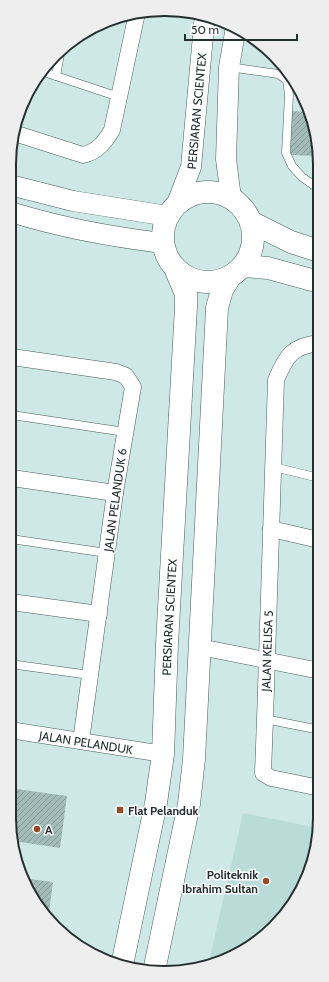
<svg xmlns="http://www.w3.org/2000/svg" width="329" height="982" font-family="Cabin,sans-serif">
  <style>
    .built { fill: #badcd8 }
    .building { fill: url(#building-hatch) }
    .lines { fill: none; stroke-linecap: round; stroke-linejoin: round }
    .service-casing { stroke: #475d5b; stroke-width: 9 }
    .minor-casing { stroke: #475d5b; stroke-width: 17 }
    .tertiary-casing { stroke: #475d5b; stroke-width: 21 }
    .secondary-casing { stroke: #475d5b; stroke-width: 23 }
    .service { stroke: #fff; stroke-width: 8 }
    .minor { stroke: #fff; stroke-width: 16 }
    .tertiary { stroke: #fff; stroke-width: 20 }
    .secondary { stroke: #fff; stroke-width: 22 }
    .poi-dot { fill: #954d29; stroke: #fff; stroke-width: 1.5 }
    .labels { text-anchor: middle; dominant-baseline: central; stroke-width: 3; stroke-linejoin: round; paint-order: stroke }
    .street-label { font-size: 12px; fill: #252f2e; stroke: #fff }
    .poi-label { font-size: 12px; font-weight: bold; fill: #252f2e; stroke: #fff; text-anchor: start }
    .rim { fill: none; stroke: #252f2e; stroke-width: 2 }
  </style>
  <defs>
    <pattern id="building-hatch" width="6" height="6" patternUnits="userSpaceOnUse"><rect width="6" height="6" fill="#a3bcb9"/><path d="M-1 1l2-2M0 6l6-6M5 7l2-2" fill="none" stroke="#859997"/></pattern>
  </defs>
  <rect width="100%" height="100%" fill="#cee8e5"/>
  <path class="built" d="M243 813 319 828 315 858 294 904 251 947 208 966Z"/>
  <g class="building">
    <path d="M292 111 310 112 319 144V156L290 155Z"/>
    <path d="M9 788 67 796 60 848 14 841 9 818Z"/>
    <path d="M21 878 53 882 48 920Z"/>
  </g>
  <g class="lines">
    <g class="service-casing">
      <g id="service">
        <path d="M229 67 278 74 287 80 289 95 286 153 292 166 302 177 319 189"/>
        <path d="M41 71 119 97"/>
        <path d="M56 76 60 54"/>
        <path d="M12 415 125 432"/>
        <path d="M274 467 319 478"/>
        <path d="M11 539 107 553"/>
        <path d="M10 664 90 675"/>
        <path d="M265 719 320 730"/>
      </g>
    </g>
    <g class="minor-casing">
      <g id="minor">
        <path d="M14 133 83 155C97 152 105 142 112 130L137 13"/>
        <path d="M319 343C292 346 286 356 276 380L265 719 263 773 271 778 320 788"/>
        <path d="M12 357 116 372 126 376 133 387 115 493 81 741"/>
        <path d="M12 478 115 493"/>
        <path d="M271 529 319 540"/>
        <path d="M11 602 99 614"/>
        <path d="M200 647 320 671"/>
        <path id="s1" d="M10 730 163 754"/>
      </g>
    </g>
    <g class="tertiary-casing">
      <g id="tertiary">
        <path d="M14 186 73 201 168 216"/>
        <path d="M231 198 226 159 229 67 236 27"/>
        <path id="s2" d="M176 206 191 167 205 14"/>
        <path d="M14 213C63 228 112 237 163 243"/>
      </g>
    </g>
    <g class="secondary-casing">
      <g id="secondary">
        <circle cx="208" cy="237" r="45"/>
        <path d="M251 222 291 242 319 251"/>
        <path d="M243 266 268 268 319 282"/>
        <path id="s3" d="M122 965 156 803 163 754 167 644 186 307V294L175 268"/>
        <path d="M154 971 189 804 194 759 217 308 222 290 230 277"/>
      </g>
    </g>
    <use href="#service" class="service"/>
    <use href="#minor" class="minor"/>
    <use href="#tertiary" class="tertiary"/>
    <use href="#secondary" class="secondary"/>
  </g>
  <g class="poi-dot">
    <rect x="116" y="806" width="8" height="8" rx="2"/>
    <circle cx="37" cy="829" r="4"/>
    <circle cx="266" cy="881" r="4"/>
  </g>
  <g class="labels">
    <g class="street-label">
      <text stroke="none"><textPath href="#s2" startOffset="98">PERSIARAN SCIENTEX</textPath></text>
      <text transform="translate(115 500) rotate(-82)">JALAN PELANDUK 6</text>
      <text stroke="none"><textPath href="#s3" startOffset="352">PERSIARAN SCIENTEX</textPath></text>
      <text transform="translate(267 651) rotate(-88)">JALAN KELISA 5</text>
      <text stroke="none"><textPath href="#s1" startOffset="77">JALAN PELANDUK</textPath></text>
    </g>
    <g class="poi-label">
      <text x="128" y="810">Flat Pelanduk</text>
      <text x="45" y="829">A</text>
      <text x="258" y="874" text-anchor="end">Politeknik<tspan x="258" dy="14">Ibrahim Sultan</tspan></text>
    </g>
  </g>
  <path d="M0 0H329V982H0ZM164 16H165A148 148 0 0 1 313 164V818A148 148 0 0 1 165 966H164A148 148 0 0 1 16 818V164A148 148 0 0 1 164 16Z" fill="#eee" fill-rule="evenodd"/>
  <path class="rim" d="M164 16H165A148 148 0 0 1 313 164V818A148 148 0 0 1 165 966H164A148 148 0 0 1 16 818V164A148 148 0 0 1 164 16Z"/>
  <path d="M185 34v6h112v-6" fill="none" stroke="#252f2e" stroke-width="2"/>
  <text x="191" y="34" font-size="12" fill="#252f2e" stroke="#ffffff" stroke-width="3" paint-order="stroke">50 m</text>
</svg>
